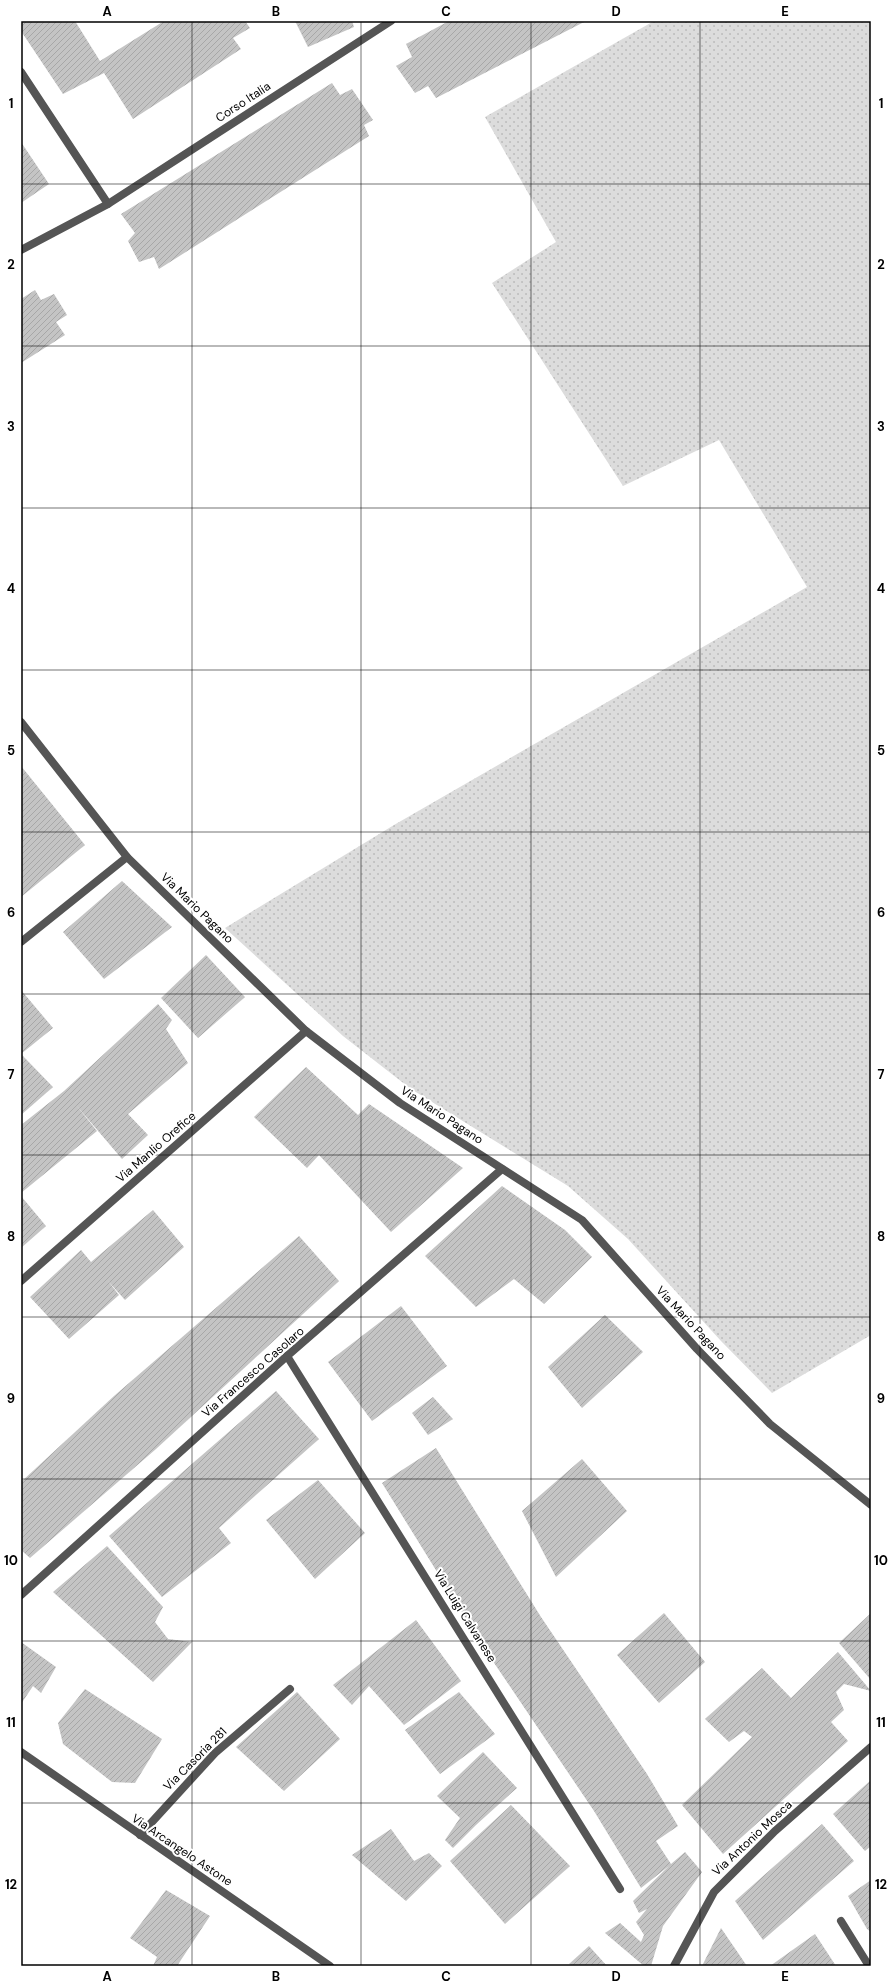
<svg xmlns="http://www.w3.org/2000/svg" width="892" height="1987" font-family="'DM Sans',sans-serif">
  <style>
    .grass { fill: url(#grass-dots) }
    .building { fill: url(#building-hatch) }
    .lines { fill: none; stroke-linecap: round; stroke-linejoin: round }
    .minor { stroke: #555; stroke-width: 8 }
    .grid { fill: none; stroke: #000; stroke-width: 1; stroke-opacity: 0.55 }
    .labels { text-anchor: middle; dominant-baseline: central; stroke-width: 4; stroke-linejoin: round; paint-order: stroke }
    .street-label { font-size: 12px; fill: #000; stroke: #fff }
    .neatline { fill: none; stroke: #000; stroke-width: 1.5 }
    .grid-label { font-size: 13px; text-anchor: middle; font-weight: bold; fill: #000 }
  </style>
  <defs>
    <pattern id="grass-dots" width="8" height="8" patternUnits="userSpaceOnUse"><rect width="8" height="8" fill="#dcdcdc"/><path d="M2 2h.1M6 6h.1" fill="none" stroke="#bbb" stroke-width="1.8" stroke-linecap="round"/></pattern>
    <pattern id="building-hatch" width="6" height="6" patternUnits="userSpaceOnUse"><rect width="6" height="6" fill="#c4c4c4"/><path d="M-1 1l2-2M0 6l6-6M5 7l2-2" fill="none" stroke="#a7a7a7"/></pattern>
  </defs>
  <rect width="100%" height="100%" fill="#fff"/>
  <path class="grass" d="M654 21H871V1335L772 1393 721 1341 628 1239 568 1186 411 1089 343 1036 225 928 394 825 807 587 719 440 623 486 492 283 556 242 485 117Z"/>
  <g class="building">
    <path d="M21 21H75L100 61 164 21H245L250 28 233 38 241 49 133 119 104 73 63 94 21 31Z"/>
    <path d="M295 21H352L354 27 308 47Z"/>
    <path d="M449 21H586L436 98 428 86 415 93 396 66 412 57 406 44Z"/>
    <path d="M332 83 340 95 352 89 373 120 364 125 369 136 159 269 154 257 139 262 128 241 135 233 121 214Z"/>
    <path d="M21 142 49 184 21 203Z"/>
    <path d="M35 290 41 300 54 294 67 315 56 322 65 335 21 363V299Z"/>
    <path d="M21 766 85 845 21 897Z"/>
    <path d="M122 881 172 927 104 979 63 932Z"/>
    <path d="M206 955 245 997 198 1038 161 998Z"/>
    <path d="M21 990 53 1028 21 1054Z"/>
    <path d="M158 1004 172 1020 166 1029 188 1063 128 1114 148 1135 122 1159 76 1105 97 1131 21 1193V1125L64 1091Z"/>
    <path d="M21 1054 53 1087 21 1115Z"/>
    <path d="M306 1067 358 1115 369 1104 463 1168 391 1232 319 1155 307 1168 254 1117Z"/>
    <path d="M502 1186 565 1230 592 1257 544 1304 514 1279 476 1307 425 1256Z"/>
    <path d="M21 1196 46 1226 21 1248Z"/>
    <path d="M153 1210 184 1247 125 1300 108 1281 119 1295 69 1339 30 1297 81 1250 91 1262Z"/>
    <path d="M299 1236 339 1281 156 1449 30 1558 21 1550V1482L114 1396Z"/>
    <path d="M401 1306 447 1366 372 1421 328 1362Z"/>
    <path d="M605 1315 643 1352 582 1408 548 1367Z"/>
    <path d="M276 1391 319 1439 219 1528 231 1543 162 1597 109 1536Z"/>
    <path d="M433 1397 453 1419 428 1435 412 1413Z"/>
    <path d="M436 1448 541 1617 647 1774 678 1826 656 1841 671 1864 685 1852 702 1872 663 1926 651 1966H644L605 1933 620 1923 641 1942 644 1935 636 1922 647 1909 639 1913 633 1901 669 1866 641 1888 594 1811 486 1651 382 1483Z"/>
    <path d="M582 1459 627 1511 556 1577 522 1511Z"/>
    <path d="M318 1480 365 1533 315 1579 266 1520Z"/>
    <path d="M107 1546 163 1607 155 1622 168 1639 192 1642 153 1682 53 1592Z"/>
    <path d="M664 1613 705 1662 659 1703 617 1655Z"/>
    <path d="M871 1613V1680L839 1643Z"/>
    <path d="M416 1620 461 1681 404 1725 369 1686 352 1705 333 1685Z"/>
    <path d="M21 1642 56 1667 41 1693 33 1686 21 1704Z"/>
    <path d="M838 1652 871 1691 844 1684 836 1692 844 1710 831 1722 848 1741 723 1854 682 1805 752 1737 744 1731 729 1742 705 1719 762 1668 791 1698Z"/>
    <path d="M85 1689 162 1739 135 1783 112 1782 63 1744 58 1723Z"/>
    <path d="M297 1692 340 1739 284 1791 236 1747Z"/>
    <path d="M459 1692 495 1734 440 1774 405 1730Z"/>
    <path d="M483 1752 517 1788 476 1825 453 1848 445 1840 460 1818 437 1796Z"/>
    <path d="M871 1780V1846L865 1851 833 1814Z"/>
    <path d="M511 1805 570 1866 505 1924 450 1861Z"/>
    <path d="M822 1824 854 1861 763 1940 735 1901Z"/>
    <path d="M391 1829 414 1861 429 1853 442 1866 406 1901 352 1855Z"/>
    <path d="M871 1880V1932L867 1929 848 1896Z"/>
    <path d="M166 1890 210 1916 177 1966H153L157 1957 130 1938Z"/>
    <path d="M721 1928 747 1966H702Z"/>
    <path d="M815 1934 836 1966H770Z"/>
    <path d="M589 1946 607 1966H572L569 1964Z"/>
  </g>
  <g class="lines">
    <g class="minor">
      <path d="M21 72 108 204"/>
      <path d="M21 250 108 204 391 21"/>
      <path d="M21 722 127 857 306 1031 400 1103 582 1220 697 1349 770 1424 871 1505"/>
      <path d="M21 942 127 857"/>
      <path d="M21 1281 306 1031"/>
      <path d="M287 1356 620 1889"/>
      <path d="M21 1595 287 1356 502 1169"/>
      <path d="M21 1752 330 1966"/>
      <path d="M140 1835 215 1753 290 1689"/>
      <path d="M841 1921 869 1966"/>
      <path d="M674 1966 714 1892 775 1831 871 1747"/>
    </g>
  </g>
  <path class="grid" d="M192 21V1966M361 21V1966M531 21V1966M700 21V1966M21 184H871M21 346H871M21 508H871M21 670H871M21 832H871M21 994H871M21 1155H871M21 1317H871M21 1479H871M21 1641H871M21 1803H871"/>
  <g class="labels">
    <g class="street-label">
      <text transform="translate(243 102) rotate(-33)">Corso Italia</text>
      <text transform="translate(197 908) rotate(44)">Via Mario Pagano</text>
      <text transform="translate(442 1115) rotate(33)">Via Mario Pagano</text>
      <text transform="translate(156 1147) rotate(-41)">Via Manlio Orefice</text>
      <text transform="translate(691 1323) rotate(47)">Via Mario Pagano</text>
      <text transform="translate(253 1372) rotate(-41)">Via Francesco Casolaro</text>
      <text transform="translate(465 1616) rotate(58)">Via Luigi Calvanese</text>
      <text transform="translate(195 1759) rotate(-45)">Via Casoria 281</text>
      <text transform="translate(752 1838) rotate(-43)">Via Antonio Mosca</text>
      <text transform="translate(182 1850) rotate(34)">Via Arcangelo Astone</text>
    </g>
  </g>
  <rect width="892" height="1987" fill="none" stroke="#ffffff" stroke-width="44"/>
  <rect x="22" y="22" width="848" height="1943" class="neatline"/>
  <g class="grid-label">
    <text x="107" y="16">A</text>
    <text x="276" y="16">B</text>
    <text x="446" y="16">C</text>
    <text x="616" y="16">D</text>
    <text x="785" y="16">E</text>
    <text x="11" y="108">1</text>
    <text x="881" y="108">1</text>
    <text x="11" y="269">2</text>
    <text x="881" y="269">2</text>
    <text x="11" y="431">3</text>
    <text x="881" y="431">3</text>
    <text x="11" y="593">4</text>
    <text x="881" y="593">4</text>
    <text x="11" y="755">5</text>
    <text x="881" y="755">5</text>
    <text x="11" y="917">6</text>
    <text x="881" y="917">6</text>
    <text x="11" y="1079">7</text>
    <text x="881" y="1079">7</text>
    <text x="11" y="1241">8</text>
    <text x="881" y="1241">8</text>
    <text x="11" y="1403">9</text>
    <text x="881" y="1403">9</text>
    <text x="11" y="1565">10</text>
    <text x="881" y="1565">10</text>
    <text x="11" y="1727">11</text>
    <text x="881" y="1727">11</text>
    <text x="11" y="1889">12</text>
    <text x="881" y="1889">12</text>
    <text x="107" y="1981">A</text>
    <text x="276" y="1981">B</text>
    <text x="446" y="1981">C</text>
    <text x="616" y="1981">D</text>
    <text x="785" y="1981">E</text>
  </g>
</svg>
